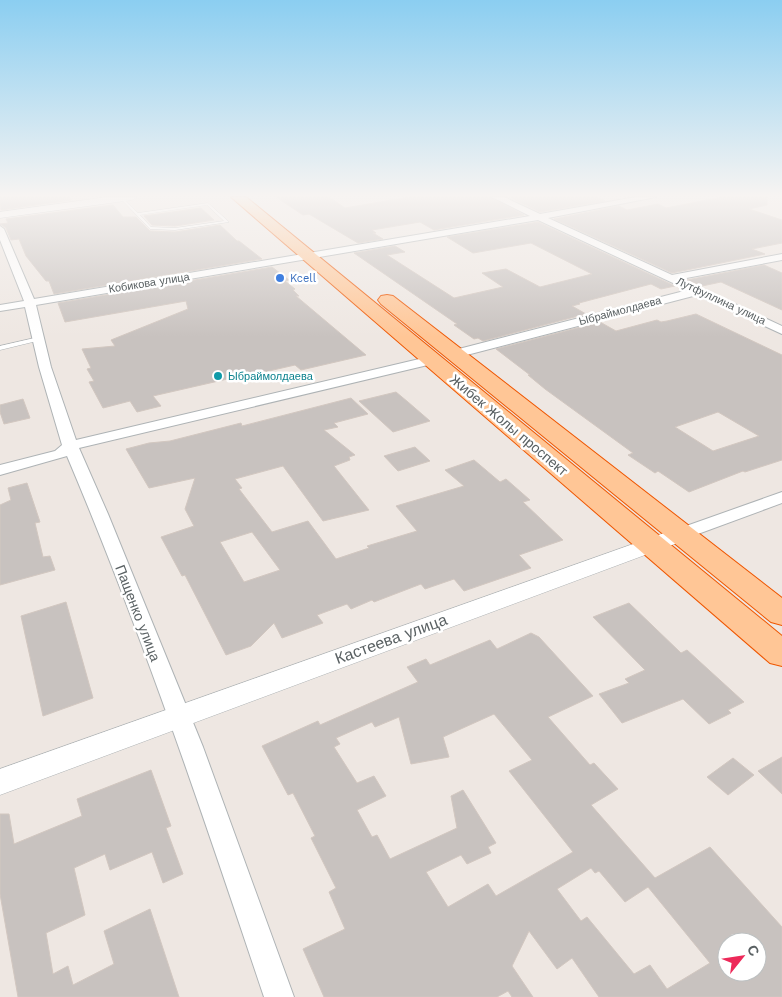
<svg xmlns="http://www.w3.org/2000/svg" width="782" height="997" font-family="'Work Sans',sans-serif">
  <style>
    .building { fill: #c8c2bf; stroke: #d2c7c0; fill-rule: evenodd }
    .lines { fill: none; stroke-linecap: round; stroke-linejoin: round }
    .service-casing { stroke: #aeb3b5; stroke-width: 1 }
    .minor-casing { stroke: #aeb3b5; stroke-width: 2 }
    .tertiary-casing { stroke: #aeb3b5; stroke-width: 1 }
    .trunk-casing { stroke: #ef5600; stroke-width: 2 }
    .service { fill: #fff; fill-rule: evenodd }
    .minor { fill: #fff; fill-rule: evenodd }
    .tertiary { fill: #fff; fill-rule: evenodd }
    .trunk { fill: #ffc696; fill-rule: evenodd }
    .shop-dot { fill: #3f7fe0; stroke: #fff; stroke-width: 2 }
    .culture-dot { fill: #0f9aa8; stroke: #fff; stroke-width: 2 }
    .labels { text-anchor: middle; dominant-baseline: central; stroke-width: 5; stroke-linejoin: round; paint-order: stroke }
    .far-shop-label { font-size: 11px; fill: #366cbe; stroke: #fff; text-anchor: start }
    .far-street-label { font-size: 11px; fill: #5a6163; stroke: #fff }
    .far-culture-label { font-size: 11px; fill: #0d838f; stroke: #fff; text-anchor: start }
    .street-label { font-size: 14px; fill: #5a6163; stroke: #fff }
    .near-street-label { font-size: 16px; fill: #5a6163; stroke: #fff }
  </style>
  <rect width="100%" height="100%" fill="#eee7e2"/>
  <g class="building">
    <path d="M0 197H69L71 200 1 210Z"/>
    <path d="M276 197H329L345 208 409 197H490L524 215 434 230 420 222 372 230 376 233H373L383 239 358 243 309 214 303 215Z"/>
    <path d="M509 197H598L605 201 540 212Z"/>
    <path d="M722 197H767V205L749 209 782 220V243L752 249 765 254 672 273 554 219 619 206 627 210 658 204 666 208Z"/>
    <path d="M113 205 123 217H136L150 231 175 232 220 225 237 241H239L262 259 54 294 49 281H46L26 256 19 239 11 240 6 228 0 224 8 223 6 219Z"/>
    <path d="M201 208 214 220 175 226 152 225 144 216Z"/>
    <path d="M538 222 675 286 661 289 651 284 579 303 580 304 572 306 586 314 483 341 478 338 474 339 454 325 457 324 354 253 395 246 405 252 387 255 454 298 503 287 482 273 506 269 540 287 592 274 531 243 473 253 447 237Z"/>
    <path d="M764 265 782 273V310L721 282 702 286 687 280Z"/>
    <path d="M272 267 289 280 285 281 295 289 293 290 299 296H296L366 355 301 370 295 365 260 373 258 372 153 396 161 406 137 412 130 401 103 408 89 382 94 381 87 369 91 368 82 349 115 346 111 340 188 309 186 301 65 322 58 303Z"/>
    <path d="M696 314 782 355V460L745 472 743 471 689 492 658 471 655 473 628 455 633 453 545 389 528 375H530L496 349 600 322 616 331 657 320 661 322 667 321ZM718 412 759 436 713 451 675 427Z"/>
    <path d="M396 392 408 402 430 421 393 432 359 401Z"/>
    <path d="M351 398 368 414 334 423 338 427 324 430 355 455 349 457 350 460 334 466 369 510 323 521 283 466 235 479 242 488 239 489 272 532 308 521 336 559 369 548 367 546 417 531 396 506 464 486 445 470 474 460 500 482 506 479 530 500 523 502 563 540 519 555 531 568 464 591 454 579 425 589 421 584 374 602 372 600 351 609 347 604 317 615 323 623 282 638 274 623 251 646 226 655 185 575 182 576 161 537 194 526 185 509 195 478 149 488 126 449 149 443 170 441 241 423 242 426ZM252 532 280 570 244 582 220 542Z"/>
    <path d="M23 399 30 418 4 424 0 412V405Z"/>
    <path d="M415 447 430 461 398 471 384 456Z"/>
    <path d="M27 483 40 522 35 523 43 557 50 556 55 570 0 585V505L11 500 8 488Z"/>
    <path d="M66 602 93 698 43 716 21 616Z"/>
    <path d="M629 603 681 653 687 650 744 702 728 710 731 713 709 724 683 699 622 723 599 694 629 683 625 679 645 670 593 617Z"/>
    <path d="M531 633 539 637 593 696 548 717 590 765 594 763 618 789 591 805 655 878 710 847 782 927V997H599L572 958 557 969 529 931 512 966 533 997H512L508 991 497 997H324L303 949 345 929 329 892 336 888 311 838 315 836 293 793 288 795 262 746 318 721 320 725 418 682 407 667 426 659 430 665 490 640 497 649ZM494 714 532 760 509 771 573 852 496 896 488 884 448 907 426 872 461 855 467 864 491 853 488 847 496 843 463 790 451 796 457 828 390 859 377 835 372 837 357 810 386 796 374 776 357 783 334 747 340 744 336 738 372 722 375 727 399 717 411 764 449 757 443 737ZM591 868 595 873 599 871 625 902 648 887 710 963 667 989 650 965 634 974 587 917 581 921 557 889ZM727 942H757V972H727Z"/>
    <path d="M782 757V794L758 771Z"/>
    <path d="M733 758 754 775 728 795 707 777Z"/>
    <path d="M151 770 171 826 166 828 183 874 163 883 152 852 110 870 105 854 74 868 85 915 46 933 53 974 68 966 73 985 114 964 104 931 150 909 179 997H18L0 894V814H9L14 844 82 816 77 799Z"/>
  </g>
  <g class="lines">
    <g class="service-casing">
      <g id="service">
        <path d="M123 198 138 213 208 203 229 222 175 230 150 229 122 200ZM207 205 224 221 175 228 151 227 140 215Z"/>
        <path d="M39 337 42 339 41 340 0 350V346Z"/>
      </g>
    </g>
    <g class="minor-casing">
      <g id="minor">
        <path d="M492 197H504L540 214 636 197H656L548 218 672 275 782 254V260L681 279 782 326V334L697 295 459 357H451L449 354 451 351 688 290 538 220 36 305 51 367 76 440 432 356 438 360 432 364 79 448 108 514 203 747 294 997H264C203 815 142 633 67 456L0 475V465L55 451 62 445 39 367 25 307 0 311V305L24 301 0 240V226L4 229 34 299 530 216Z"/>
        <path d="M782 492V503L687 538 681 539 675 538 672 534 675 530Z"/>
      </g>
    </g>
    <g class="tertiary-casing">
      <g id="tertiary">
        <path d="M107 197H137L132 200 0 218V212Z"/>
        <path d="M681 527 688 529 692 534 688 539 0 795V769Z"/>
      </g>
    </g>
    <g class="trunk-casing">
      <g id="trunk">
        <path d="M231 197H246L782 636V666L770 663Z"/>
        <path d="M387 295 393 296 782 598V625L771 622 381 304 378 300 381 296Z"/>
      </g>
    </g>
    <use href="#service" class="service"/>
    <use href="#minor" class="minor"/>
    <use href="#tertiary" class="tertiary"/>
    <use href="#trunk" class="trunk"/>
  </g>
  <linearGradient id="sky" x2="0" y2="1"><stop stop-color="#8bcef1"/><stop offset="0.58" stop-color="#f7f4f2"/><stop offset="1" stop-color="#f7f4f2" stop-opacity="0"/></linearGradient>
  <rect width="782" height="337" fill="url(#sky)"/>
  <circle class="shop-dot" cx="280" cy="278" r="5"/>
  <circle class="culture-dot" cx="218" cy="376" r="5"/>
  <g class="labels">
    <g class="far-shop-label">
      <text x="290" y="278">Kcell</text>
    </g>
    <g class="far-street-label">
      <text transform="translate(149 283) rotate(-9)">Кобикова улица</text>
      <text transform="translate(721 301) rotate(25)">Лутфуллина улица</text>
      <text transform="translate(620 311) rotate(-15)">Ыбраймолдаева</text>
    </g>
    <g class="far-culture-label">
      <text x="228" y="376">Ыбраймолдаева</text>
    </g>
    <g class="street-label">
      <text transform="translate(509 425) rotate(40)">Жибек Жолы проспект</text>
      <text transform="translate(138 613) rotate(69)">Пащенко улица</text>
    </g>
    <g class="near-street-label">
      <text transform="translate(391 639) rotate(-20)">Кастеева улица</text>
    </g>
  </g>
  <g transform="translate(742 957) rotate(60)"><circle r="24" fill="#ffffff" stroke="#bdc0c1"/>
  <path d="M0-4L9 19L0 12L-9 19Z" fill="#ed2959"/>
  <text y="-8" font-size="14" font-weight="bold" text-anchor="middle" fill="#5a6163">С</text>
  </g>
</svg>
